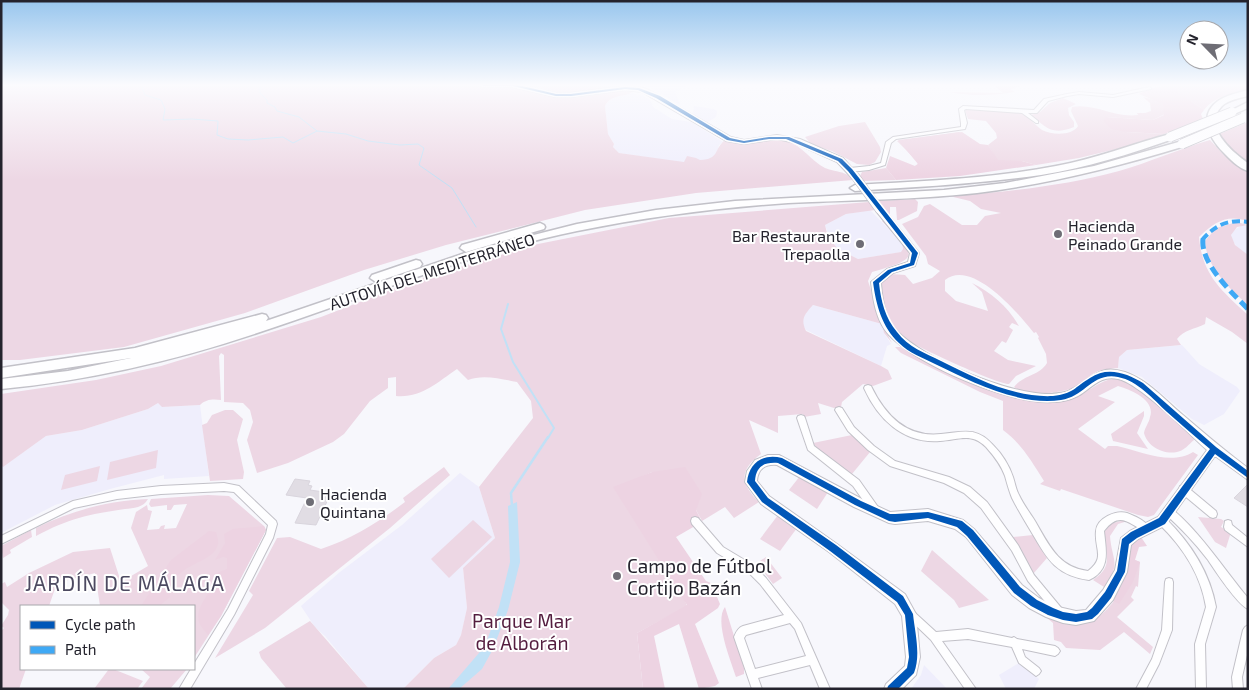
<svg xmlns="http://www.w3.org/2000/svg" width="1249" height="690" font-family="'Exo 2',sans-serif">
  <style>
    .built { fill: #efeefc }
    .green { fill: #edd7e4 }
    .forest { fill: #edd3e2 }
    .water { fill: #c1e1f6 }
    .lines { fill: none; stroke-linecap: round; stroke-linejoin: round }
    .stream-far2 { stroke: #c1e1f6; stroke-width: 1 }
    .stream-far1 { stroke: #c1e1f6; stroke-width: 2 }
    .stream { stroke: #c1e1f6; stroke-width: 2.5 }
    .building { fill: #e1dde4; stroke: #d9d5dd }
    .street-casing { stroke: #c2c1c8; stroke-width: 2 }
    .secondary-casing { stroke: #c2c1c8; stroke-width: 2 }
    .highway-casing { stroke: #c2c1c8; stroke-width: 3 }
    .street { fill: #fefeff; fill-rule: evenodd }
    .secondary { fill: #fefeff; fill-rule: evenodd }
    .highway { fill: #fefeff; fill-rule: evenodd }
    .secondary-bridge-casing { stroke: #c2c1c8; stroke-width: 9; stroke-linecap: butt }
    .highway-bridge-casing { stroke: #c2c1c8; stroke-width: 11; stroke-linecap: butt }
    .secondary-bridge { stroke: #fefeff; stroke-width: 8 }
    .highway-bridge { stroke: #fefeff; stroke-width: 9 }
    .quiet-far1 { stroke: #3fa9f5; stroke-width: 4; stroke-dasharray: 8 4; stroke-linecap: butt }
    .quiet { stroke: #3fa9f5; stroke-width: 5; stroke-dasharray: 10 5; stroke-linecap: butt }
    .cycleway-casing { stroke: #fff; stroke-width: 3 }
    .cycleway { fill: #0057b8; fill-rule: evenodd }
    .poi-dot { fill: #6e6d75; stroke: #fff; stroke-width: 2 }
    .labels { text-anchor: middle; dominant-baseline: central; stroke-width: 4; stroke-linejoin: round; paint-order: stroke }
    .poi-label { font-size: 16px; fill: #24232d; stroke: #fff; text-anchor: start }
    .street-label { font-size: 16px; fill: #24232d; stroke: #fff }
    .near-poi-label { font-size: 19px; fill: #24232d; stroke: #fff; text-anchor: start }
    .near-park-label { font-size: 19px; fill: #541d3f; stroke: #fff }
    .near-neighbourhood-label { font-size: 21px; letter-spacing: 1px; fill: #4d4a61; stroke: #fff }
  </style>
  <rect width="100%" height="100%" fill="#f7f7fc"/>
  <g class="built">
    <path d="M642 85H689L675 92 680 105 650 87 647 88Z"/>
    <path d="M627 93 641 95 650 100 653 107 672 119 691 122 723 142 719 145 716 155 709 160 684 163 619 153 613 147 614 144 608 134 605 106 611 98Z"/>
    <path d="M694 106 714 109 717 111 716 117 706 123 693 115Z"/>
    <path d="M870 210 902 243 903 249 902 252 858 259 838 249 831 242 825 225 846 214Z"/>
    <path d="M1242 225 1248 226V255L1240 251 1232 240 1231 235 1233 231Z"/>
    <path d="M813 305 882 324 884 333 891 344 887 346 881 366 806 330 802 323 803 316Z"/>
    <path d="M1182 345 1199 364 1237 387 1240 391 1224 414 1204 425 1192 419 1142 377 1118 368 1119 357 1127 350Z"/>
    <path d="M158 403 163 407 200 405 209 476 164 479V475L110 489 55 505 1 533V465L4 466 46 436 82 430 148 409Z"/>
    <path d="M460 473 479 487 495 538 463 568 467 608 461 635 456 645 434 658 403 689H369L325 636 315 627 301 606 340 572 402 525Z"/>
    <path d="M1019 663 1039 679 1034 689H1006L999 675Z"/>
    <path d="M924 665 947 689H911L921 675Z"/>
  </g>
  <g class="green">
    <path d="M1 85H469C486 88 503 85 519 88 536 91 551 99 569 98 591 97 612 90 634 91 625 98 611 93 605 106L608 134 614 144 613 147 619 153 684 162 687 156 696 158 700 160C720 159 713 150 725 140 746 146 767 136 787 141 803 146 811 161 825 168 837 173 845 170 853 180L696 193 585 210 446 245 364 270 245 313 124 347 20 360H1Z"/>
    <path d="M528 85H636L581 92H557Z"/>
    <path d="M993 85 1021 86 1010 89 1015 92C993 95 975 97 950 92L1003 93Z"/>
    <path d="M1168 85H1248V89C1231 94 1215 96 1204 110L1191 101 1153 120 1106 117 1126 132 1164 134 1133 145 1079 158 1036 165 1022 161 915 166 918 164 915 159 897 141 959 132 995 157 988 145 997 138 996 133 986 121 968 119 965 110 970 109C986 110 1002 110 1017 112 1028 114 1034 125 1042 130 1052 135 1072 136 1078 126L1071 111 1072 107C1095 103 1113 118 1138 115L1137 113H1145L1151 111 1150 103 1143 97 1155 100 1145 91Z"/>
    <path d="M1063 98 1076 104 1068 108 1069 115 1074 122V127C1051 136 1046 127 1031 115L1040 112 1050 103Z"/>
    <path d="M865 122 880 147 881 152 875 162 869 165 857 164 832 151 812 145 805 137 839 126Z"/>
    <path d="M1248 122V165L1231 151 1217 135Z"/>
    <path d="M1210 140 1224 155 1248 173V221C1227 214 1214 222 1199 237 1202 275 1222 291 1248 315V344L1232 332 1206 317 1205 324C1195 329 1184 330 1177 339L1181 345 1127 350 1119 357 1118 368C1111 369 1104 369 1098 371 1089 375 1084 382 1075 387 1063 393 1025 398 1014 387 1023 375 1039 376 1047 363L1046 354 1038 338 1039 337 1036 332 1034 333C1019 314 972 258 945 280V291L956 301 988 311 982 292 972 283C992 293 1008 307 1019 326L1012 323 1009 327 1013 330 1006 343 1002 341 994 351 1008 360 1036 366 1016 376 1009 384C999 385 915 346 903 338 893 330 878 298 881 285 882 280 887 277 891 274L905 275 913 284 932 278 940 271 928 264 926 256 902 224 918 217 924 206 930 204 962 225H977L985 216 1001 213 981 209 970 201 949 196C1006 192 1064 186 1119 171 1150 162 1179 149 1210 140Z"/>
    <path d="M886 168 896 180 863 181 860 176 862 172Z"/>
    <path d="M915 199 918 202 917 211 899 220H897L896 207H890V215L879 201Z"/>
    <path d="M869 202 875 210 846 214 825 225 828 237 838 249 858 259 901 252 903 249 902 243 882 221H886C916 257 921 258 872 272L868 281 882 324 892 343 884 333 882 324 813 305C805 314 800 319 806 331L881 366 888 370 892 379 873 386 863 384 842 402 841 407 834 408 818 403 821 414 804 417 803 414 778 416V433L749 420 761 454C739 470 740 483 759 502L734 518 725 507 702 521 696 510 652 472 641 477 687 606 637 633 643 689H403L434 658 456 645 461 635 467 608 463 568 495 538 479 487 533 418 531 401 517 382C501 379 483 374 468 380L457 369C436 383 422 398 396 396V377L388 378V388L370 401 344 434 333 442 288 463 257 473 247 440 253 422 250 410 243 403 224 402V355L221 353 219 356 221 400C213 399 206 399 200 405L162 407 158 403 148 409 82 430 46 436 3 467 1 465V394L96 380 161 366 321 317 419 279 538 244 669 218Z"/>
    <path d="M1237 222 1248 225 1237 227 1231 235 1235 245 1248 255V305C1230 289 1206 267 1205 241L1216 228Z"/>
    <path d="M895 347H900C916 356 932 363 949 370 985 387 1024 407 1066 400 1088 397 1101 373 1125 380 1144 386 1177 421 1193 435L1194 440C1189 444 1184 451 1177 452 1163 455 1147 446 1144 433 1145 427 1149 423 1150 417 1156 400 1131 390 1118 386L1098 396 1115 402 1078 429 1105 449 1108 446H1117C1140 451 1171 466 1193 452L1198 455 1154 515 1148 517 1138 515 1061 489 1060 491 1040 484 1044 481C1032 462 1021 443 1003 430V401L980 392 901 353Z"/>
    <path d="M225 410H233L243 419 237 440 244 472 243 479 210 481 202 425 207 423 212 415Z"/>
    <path d="M1144 411V416L1137 433 1148 449 1113 441 1111 434Z"/>
    <path d="M852 435 870 452 852 474 819 451 813 443Z"/>
    <path d="M158 450 156 468 107 480 110 462Z"/>
    <path d="M100 466 97 481 61 490 65 475Z"/>
    <path d="M444 467 450 475 390 528 265 628 215 658 253 595 249 591 277 538 290 537 321 549C352 539 380 521 405 502L403 498Z"/>
    <path d="M800 476 828 492 817 509 789 490Z"/>
    <path d="M208 495 229 496 264 526 266 530 221 616 194 658V606H100L95 573 57 583 49 606H21V669H26L19 689H1V631L4 628 1 626 8 615 9 610 1 602V584L5 582 7 587 29 573 73 552 110 548 121 582 148 566 131 528 136 512 147 505 148 510 152 511 147 530 159 529 161 526 165 525 164 529 176 528 187 504 174 505 171 510H167V505L151 507 149 504 151 499Z"/>
    <path d="M148 499C143 508 134 508 125 509 89 514 68 519 36 536V528C73 510 107 501 148 499Z"/>
    <path d="M778 515 797 528 780 551 760 539Z"/>
    <path d="M1198 517 1221 519 1224 521 1221 527 1231 532 1226 548 1215 542Z"/>
    <path d="M473 520 492 537 449 578 431 559Z"/>
    <path d="M1124 520 1128 521 1118 524 1110 536C1112 562 1122 563 1104 587L1093 580C1117 564 1102 553 1105 531L1110 524Z"/>
    <path d="M31 530 32 537 10 550 11 553 3 558 1 546Z"/>
    <path d="M1033 535 1047 558 1033 574 1013 537Z"/>
    <path d="M932 550 989 600 959 608 954 600 921 571Z"/>
    <path d="M766 557 782 578 773 584 757 563Z"/>
    <path d="M1135 560 1140 562 1138 587 1136 586 1131 597 1134 600 1117 617 1153 647 1150 654 1124 632 1100 650 1066 648 1061 642 1054 640 1053 623 1040 612C1050 615 1073 625 1082 623 1111 619 1125 583 1135 560Z"/>
    <path d="M310 621 369 689H287L261 658 259 652Z"/>
    <path d="M109 669H113L143 681 137 689H94Z"/>
    <path d="M141 669H187L170 689H141L150 677Z"/>
  </g>
  <g class="forest">
    <path d="M1170 86 1204 110 1201 114 1203 119 1164 134 1126 132 1111 129 1103 121 1106 117 1153 120 1164 115 1163 104 1139 94 1151 88Z"/>
    <path d="M962 132 980 144 988 145 998 160 1022 161 1036 165 960 176 896 180 886 168 890 156 915 166 918 164 898 140Z"/>
    <path d="M685 467 702 494 696 510 700 518 693 523 695 526 676 537 706 581 718 586 722 583 728 592 717 597 720 604 718 608 695 624 719 683 715 686 699 689 679 624 654 636 665 689H643L637 633 687 605 613 487 652 472Z"/>
    <path d="M264 526 266 530 221 616 208 635C205 631 200 626 199 622 194 604 216 591 214 574L227 569V558L223 557 215 560 225 543 224 534 233 529Z"/>
    <path d="M209 531 216 532C217 536 219 541 218 544 213 566 171 561 170 597L159 606H141L171 560Z"/>
    <path d="M1141 537 1147 546 1139 547 1135 560 1140 562 1133 582 1119 604 1113 601 1122 584 1129 547 1134 540Z"/>
    <path d="M725 607 744 668V674L736 677C731 661 714 621 725 607Z"/>
  </g>
  <path class="water" d="M517 502 520 562 508 610 493 649 482 669 459 689H448L485 646 499 607 510 562 508 506Z"/>
  <g class="lines">
    <g class="stream-far2">
      <path d="M141 85 145 95 161 100 165 109 163 120 192 119 218 121 217 135 228 139 248 140 283 137 293 143 317 131 346 134 368 141 400 145 418 144 424 148 419 165 452 188 476 227"/>
      <path d="M260 85V93L267 100V103L275 107 277 111 299 117 317 131"/>
    </g>
    <path class="stream-far1" d="M508 304 501 329 513 362 554 428 548 438"/>
    <path class="stream" d="M512 506 511 493 548 437"/>
  </g>
  <g class="building">
    <path d="M295 479 310 481 308 485 312 486 310 490 331 493 316 525 295 523 307 498 286 495Z"/>
    <path d="M1248 484V507L1234 498Z"/>
  </g>
  <g class="lines">
    <g class="street-casing">
      <g id="street">
        <path d="M1149 87 1151 88V89L1113 97 1079 94 1067 96 1048 101 1037 113H1028L1038 121V123H1036L1022 113 966 109 964 110 967 123 965 129 896 139 891 143 885 165 869 170 850 172 847 170 850 168 869 166 881 163 886 142 893 137 961 127V123L959 109 963 106 1034 110 1044 99 1067 94 1079 92 1113 95Z"/>
        <path d="M868 385 871 386C885 415 906 438 941 434 963 432 976 426 993 445 1002 454 1009 465 1013 477 1015 483 1016 490 1019 495 1023 504 1030 513 1035 521 1049 545 1058 567 1088 571 1106 557 1094 549 1096 531 1097 518 1116 510 1127 513 1135 516 1146 521 1150 528L1149 531 1146 532C1129 524 1120 510 1104 531 1106 551 1111 570 1089 580 1053 575 1046 556 1029 528 1023 518 1017 508 1012 498 1009 491 1007 483 1005 476 1001 465 994 456 986 447 971 432 959 440 940 441 903 444 878 419 864 388L865 386Z"/>
        <path d="M839 407 842 408 854 427 874 446 895 461 949 477 970 487 987 502 1018 545 1034 575 1063 610 1065 613 1063 616 1060 618 1057 616 1028 581 1012 551 981 508 964 493 944 483 890 466 868 450 848 431 835 410 836 408Z"/>
        <path d="M801 415 804 416 805 418 814 446 859 480 878 507 879 510 878 513 875 514 872 513 853 486 808 450 797 418 798 416Z"/>
        <path d="M224 483 239 486 276 521 277 524 273 538 234 615 190 689H179L191 669H194V664L228 609 266 534 268 525 234 492 224 491 161 494 117 499 74 508 1 544V536L73 501 117 491 161 486Z"/>
        <path d="M1183 485 1186 486 1216 511 1217 514 1216 517 1213 518 1210 517 1180 492 1179 489 1180 486Z"/>
        <path d="M1168 507C1176 511 1183 519 1189 525 1210 547 1228 574 1248 598V609C1237 604 1216 572 1208 560 1195 543 1181 528 1165 514L1164 511 1165 508Z"/>
        <path d="M695 517 698 518 723 547 753 565 766 578 801 623 830 689H820L810 665 758 678 762 689H752L734 637C736 632 738 628 743 626L784 615 760 584 747 571 717 553 692 524 691 521 692 518ZM790 623 795 629 806 656 755 669 744 638 746 635Z"/>
        <path d="M1162 517 1165 518C1190 542 1210 573 1216 607L1205 644 1206 689H1196L1195 644 1206 607C1201 575 1182 546 1159 524L1158 521 1159 518Z"/>
        <path d="M1228 520 1231 521 1232 525 1248 538V547L1225 530 1224 527 1225 521Z"/>
        <path d="M1169 578 1172 579 1173 582 1172 630 1159 664 1146 689H1136L1152 659 1162 630 1165 582 1166 579Z"/>
        <path d="M910 609 913 611 936 632 968 629 1012 638 1014 637 1017 639 1055 646 1058 648 1060 651 1058 654 1055 656 1022 649 1025 657 1039 668 1041 671 1039 674 1036 676 1019 663 1012 647 968 639 942 641 976 689H965L931 640 907 617 905 614 907 611Z"/>
        <path d="M1248 625V651L1242 677 1243 689H1233L1232 677 1243 630 1245 627Z"/>
      </g>
    </g>
    <g class="secondary-casing">
      <g id="secondary">
        <path d="M481 85H521L556 93H571L625 86 644 88 660 96 731 137 744 140 777 135 800 139 843 158 859 176 858 178H852L837 162 795 143 777 139 744 144 726 141 642 92 625 90 571 97H556L513 87H484Z"/>
        <path d="M879 206 882 207 919 253 915 266 893 273 881 283C882 299 885 318 896 330 923 359 1012 396 1052 394 1058 393 1065 393 1070 390 1092 380 1097 363 1125 372 1148 380 1165 400 1183 415 1204 433 1225 451 1248 468V480L1215 456 1166 525 1138 539 1131 545 1127 572 1113 600 1094 621 1076 625 1063 623 1046 617 1029 608 1012 595 966 537 955 529 928 521 895 524 889 523 854 507 777 465C766 464 758 468 757 481L769 496 837 544 905 594 916 614 920 657 916 675 902 689H884L886 684 905 666 906 657 902 616 895 604 829 552 761 504 745 482 747 471 755 460 768 455H779L862 499 890 512 928 509 963 520 974 529 1022 585 1039 598 1054 606 1076 611 1086 610 1103 590 1115 570 1121 538 1130 531 1158 517 1207 450C1188 433 1139 383 1118 379 1100 375 1092 388 1078 396 1070 400 1061 402 1052 402 1011 405 917 365 889 335 876 321 873 300 871 282L887 269 908 262 910 253 876 211V207Z"/>
      </g>
    </g>
    <g class="highway-casing">
      <g id="highway">
        <path d="M1248 90V96C1240 98 1228 100 1222 106 1202 126 1232 152 1248 163V171C1238 168 1230 159 1223 152 1209 138 1198 115 1218 101 1226 95 1238 93 1248 90Z"/>
        <path d="M1248 102V108L1232 115 1228 112Z"/>
        <path d="M1170 134 1175 137 1173 139C1130 154 1086 168 1041 175 980 184 917 187 855 191L850 188 855 185C922 181 990 179 1056 166 1095 159 1132 144 1170 134Z"/>
        <path d="M1182 141 1187 144 1185 146C1117 167 1048 184 977 193 915 200 851 200 788 203 717 208 647 217 577 231 470 253 371 295 269 329 182 359 93 380 1 389V379L68 371 131 358 1 378V368L135 348 262 314 266 315 268 318 266 321 474 250 577 224 656 210 735 201 944 190 1005 183 1094 166Z"/>
        <path d="M540 223 544 225 545 227 544 229 466 252 460 248 462 245Z"/>
        <path d="M416 260 420 261 422 264 420 267 376 282 370 278 372 275Z"/>
      </g>
    </g>
    <use href="#street" class="street"/>
    <use href="#secondary" class="secondary"/>
    <use href="#highway" class="highway"/>
    <g class="secondary-bridge-casing">
      <path id="secondary-bridge" d="M855 176 879 209"/>
    </g>
    <g class="highway-bridge-casing">
      <g id="highway-bridge">
        <path d="M1170 137 1232 112"/>
        <path d="M1182 144 1243 118"/>
      </g>
    </g>
    <use href="#secondary-bridge" class="secondary-bridge"/>
    <use href="#highway-bridge" class="highway-bridge"/>
    <path class="quiet-far1" d="M1202 240C1215 225 1228 219 1248 222"/>
    <path class="quiet" d="M1203 239C1200 263 1232 293 1248 309"/>
    <g class="cycleway-casing">
      <path id="cycleway" d="M482 85H518L556 94H571L625 87 639 88 660 96 730 138 744 141 769 137H789L842 159 852 169 918 253 914 265 892 272 879 283C881 301 885 318 897 332 908 347 925 353 941 361 975 378 1014 398 1053 396 1073 394 1075 387 1090 378 1107 366 1127 373 1143 383L1216 447 1248 471V478L1215 454 1165 524 1137 538 1129 544 1125 572 1111 598 1098 614 1092 619 1076 622 1063 620 1048 615 1031 606 1014 593 967 536 957 527 928 518 895 522 889 521 855 505 778 463C764 462 756 466 755 481L768 498 836 545 903 596 913 614C915 633 921 655 914 673L898 689H887L888 686 907 668 909 657 905 615 897 602 830 551 762 502 747 482C749 463 763 453 782 458L861 501 890 514H895L928 512 962 521 973 530 1020 587 1037 600 1053 608 1063 612 1076 614 1087 612 1092 608 1105 592 1117 571 1122 539 1131 532 1159 518 1210 449C1195 437 1181 424 1167 412 1153 399 1138 381 1118 377 1092 372 1085 397 1061 400 1019 406 972 382 935 364 923 358 909 353 899 343 882 327 876 305 873 282L888 270 910 263 912 253 848 171 838 161 786 139H769L744 143 727 140 656 98 638 90 625 89 571 96H556L513 86H484Z"/>
    </g>
    <use href="#cycleway" class="cycleway"/>
  </g>
  <linearGradient id="sky" x2="0" y2="1"><stop stop-color="#98c6ee"/><stop offset="0.47" stop-color="#fbfbfe"/><stop offset="1" stop-color="#fbfbfe" stop-opacity="0"/></linearGradient>
  <rect width="1249" height="181" fill="url(#sky)"/>
  <g class="poi-dot">
    <circle cx="1058" cy="234" r="5"/>
    <circle cx="860" cy="244" r="5"/>
    <circle cx="310" cy="502" r="5"/>
    <circle cx="617" cy="576" r="5"/>
  </g>
  <g class="labels">
    <g class="poi-label">
      <text x="1068" y="225">Hacienda<tspan x="1068" dy="18">Peinado Grande</tspan></text>
      <text x="850" y="235" text-anchor="end">Bar Restaurante<tspan x="850" dy="18">Trepaolla</tspan></text>
      <text x="320" y="493">Hacienda<tspan x="320" dy="18">Quintana</tspan></text>
    </g>
    <g class="street-label">
      <text transform="translate(432 271) rotate(-18)">AUTOVÍA DEL MEDITERRÁNEO</text>
    </g>
    <g class="near-poi-label">
      <text x="627" y="565">Campo de Fútbol<tspan x="627" dy="22">Cortijo Bazán</tspan></text>
    </g>
    <g class="near-park-label">
      <text x="522" y="620">Parque Mar<tspan x="522" dy="22">de Alborán</tspan></text>
    </g>
    <g class="near-neighbourhood-label">
      <text x="125" y="582">JARDÍN DE MÁLAGA</text>
    </g>
  </g>
  <rect width="1249" height="690" fill="none" stroke="#24232d" stroke-width="5"/>
  <rect x="20" y="605" width="175" height="65" fill="#ffffff" stroke="#a7a7ab"/>
  <rect x="30" y="621" width="25" height="8" fill="#0057b8" stroke="#a7a7ab"/>
  <text x="65" y="630" font-size="15" fill="#24232d">Cycle path</text>
  <rect x="30" y="646" width="25" height="8" fill="#3fa9f5" stroke="#a7a7ab"/>
  <text x="65" y="655" font-size="15" fill="#24232d">Path</text>
  <g transform="translate(1204 45) rotate(294)"><circle r="24" fill="#ffffff" stroke="#a7a7ab"/>
  <path d="M0-4L9 19L0 12L-9 19Z" fill="#6e6d75"/>
  <text y="-8" font-size="14" font-weight="bold" text-anchor="middle" fill="#24232d">N</text>
  </g>
</svg>
